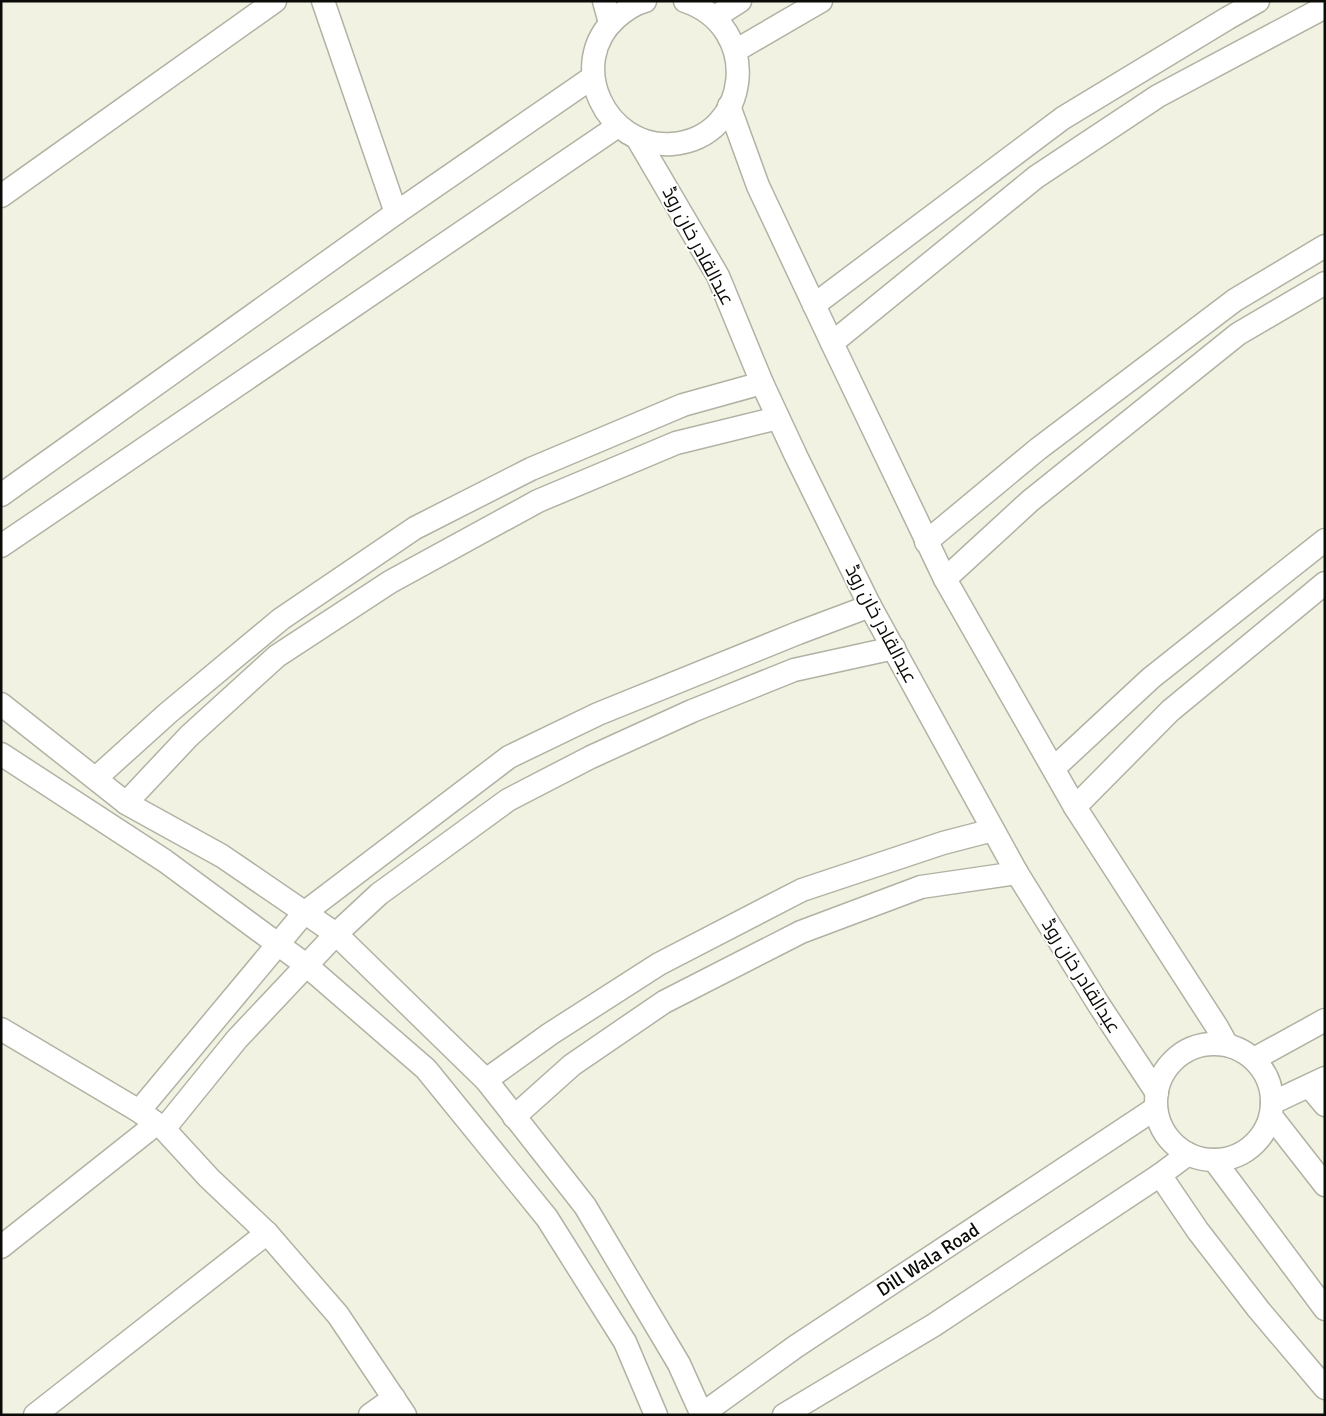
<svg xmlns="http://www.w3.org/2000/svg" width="1326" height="1416" font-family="Signika,Cairo,sans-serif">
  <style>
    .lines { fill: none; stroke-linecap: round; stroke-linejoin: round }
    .minor-casing { stroke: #b1b2a3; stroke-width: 25 }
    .minor { stroke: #fff; stroke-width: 22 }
    .labels { text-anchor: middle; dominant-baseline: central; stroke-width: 4; stroke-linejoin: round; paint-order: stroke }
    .street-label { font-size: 19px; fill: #0b0c07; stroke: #fff }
  </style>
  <rect width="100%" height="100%" fill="#f1f2e2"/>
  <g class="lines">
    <g class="minor-casing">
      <g id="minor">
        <path d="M323 1 396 213"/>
        <path d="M604 1 610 23"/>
        <path d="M645 1C634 4 624 11 616 18 565 64 606 149 672 144 751 138 763 27 685 1"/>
        <path d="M715 17 740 1"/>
        <path d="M735 51 821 1"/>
        <path d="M729 106 758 186 832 343 945 579 1075 807 1217 1027 1227 1045"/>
        <path d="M637 138 718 276 762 383 796 456 870 606 1017 873 1099 1005 1157 1093"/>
        <path d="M1 196 275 1"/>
        <path d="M814 305 1063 118 1228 18 1258 1"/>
        <path d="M832 343 1036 177 1158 96 1325 7"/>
        <path d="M1 495 396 213 593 77"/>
        <path d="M926 542 1038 449 1235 300 1325 246"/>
        <path d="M1 546 618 126"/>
        <path d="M945 579 1030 501 1238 334 1325 283"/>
        <path d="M1 704 126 803 222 856 336 934 486 1080 585 1206 679 1364 702 1415"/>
        <path d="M1 754 165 861 306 965 426 1069 547 1218 625 1342 656 1415"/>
        <path d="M1054 768 1151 678 1325 540"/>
        <path d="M96 778 168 713 281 619 415 528 531 469 683 405 762 383"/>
        <path d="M126 803 189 736 277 656 390 582 538 501 676 443 778 418"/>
        <path d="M1075 807 1170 711 1325 583"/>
        <path d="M1 1029 139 1111 164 1129 209 1178 267 1233 338 1315 405 1415"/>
        <circle cx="1214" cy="1102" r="58"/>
        <path d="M1254 1059 1325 1020"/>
        <path d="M486 1080 550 1034 659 964 802 890 943 843 993 830"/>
        <path d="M1309 1086 1325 1105"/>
        <path d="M1272 1103 1325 1078"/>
        <path d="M139 1111 304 913 509 757 598 714 798 633 870 606"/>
        <path d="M1271 1116 1325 1185"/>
        <path d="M514 1117 572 1065 664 1002 801 932 921 887 1017 873"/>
        <path d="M164 1129 237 1039 336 934 379 894 508 800 591 757 692 711 794 670 894 648"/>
        <path d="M1214 1160 1325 1309"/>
        <path d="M1160 1175 1198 1231 1259 1310 1325 1388"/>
        <path d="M1 1247 156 1124"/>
        <path d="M35 1415 267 1233"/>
        <path d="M370 1415 394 1398"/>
        <path d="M701 1415 795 1347 1156 1108"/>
        <path d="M784 1415 934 1325 1160 1175 1188 1154"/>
      </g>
    </g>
    <use href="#minor" class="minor"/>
  </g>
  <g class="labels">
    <g class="street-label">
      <text transform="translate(698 246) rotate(62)">عبدالقادر خان روڈ</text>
      <text transform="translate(881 624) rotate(62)">عبدالقادر خان روڈ</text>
      <text transform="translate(1081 976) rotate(58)">عبدالقادر خان روڈ</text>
      <text transform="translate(928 1260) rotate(-33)">Dill Wala Road</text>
    </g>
  </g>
  <rect width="1326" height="1416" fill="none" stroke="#0b0c07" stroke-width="5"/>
</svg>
